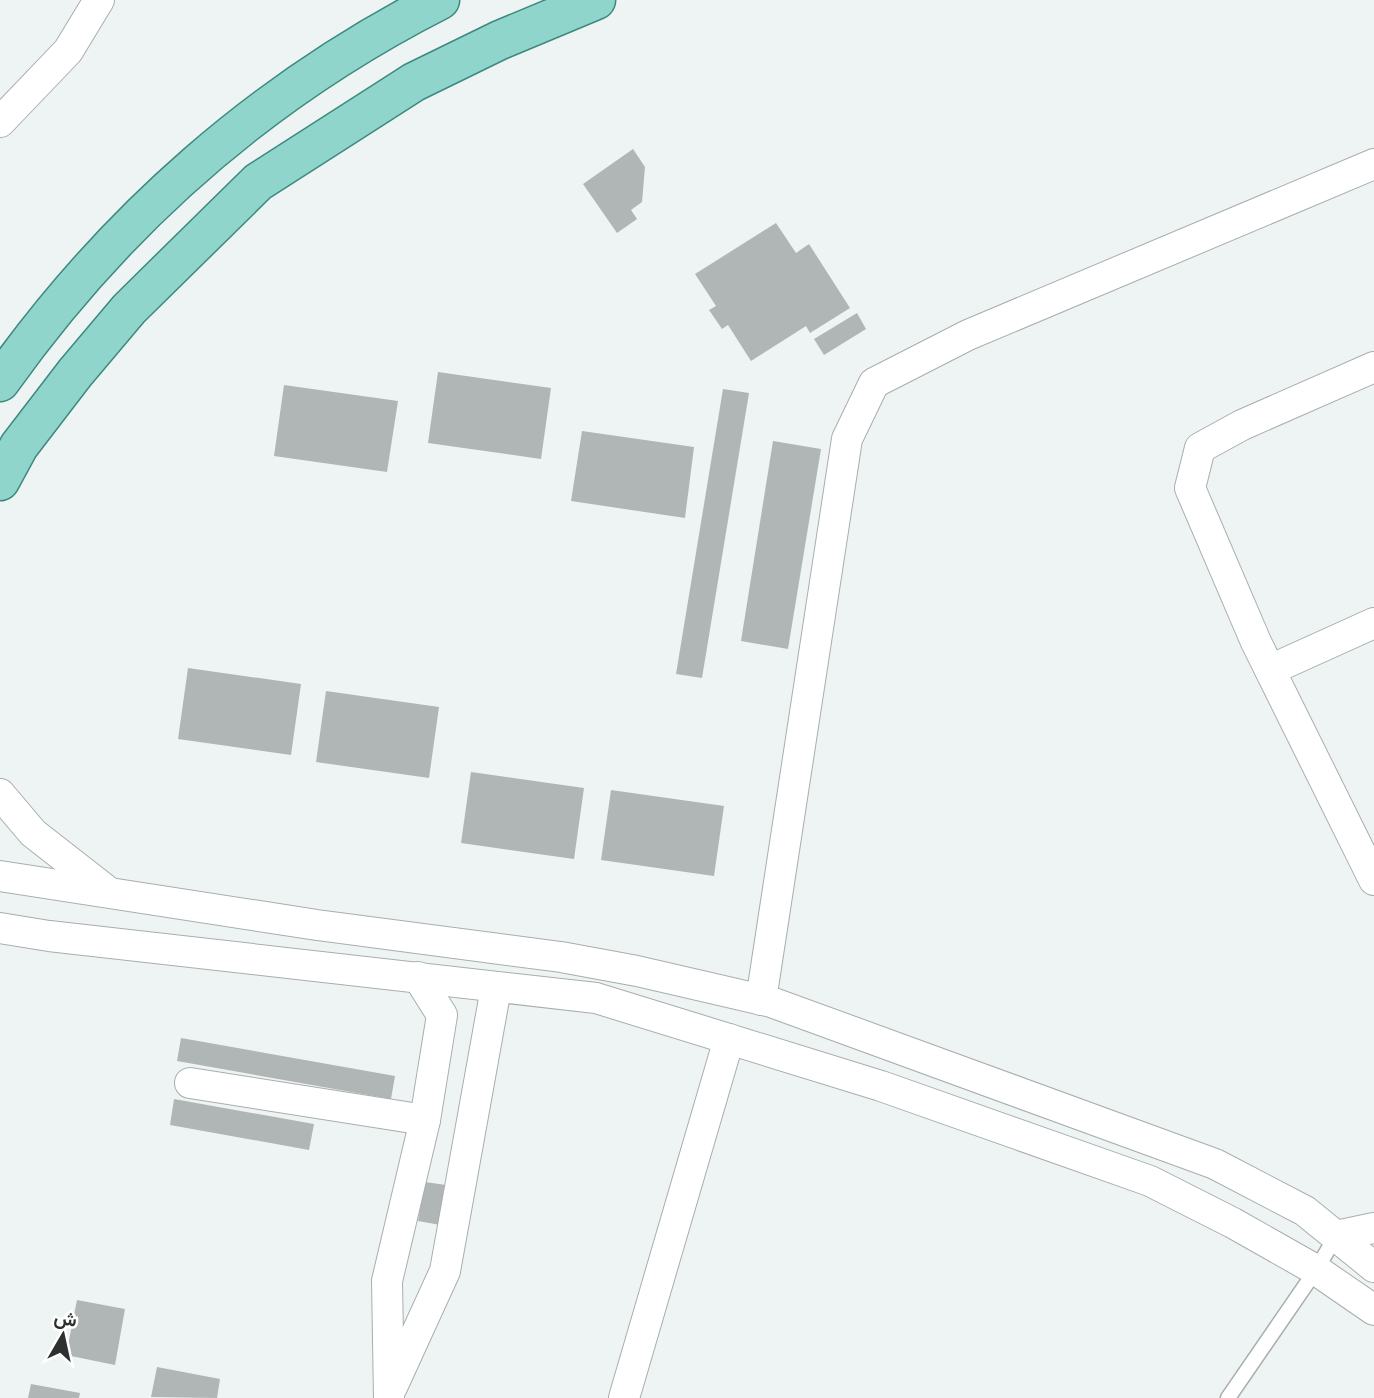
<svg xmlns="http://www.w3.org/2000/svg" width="1374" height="1398" font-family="Commissioner,Vazirmatn,sans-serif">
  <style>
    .building { fill: #b0b6b5 }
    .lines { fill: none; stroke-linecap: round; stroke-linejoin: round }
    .service-casing { stroke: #a8aead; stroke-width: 17 }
    .minor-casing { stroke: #a8aead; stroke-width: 32 }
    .primary-casing { stroke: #3d897e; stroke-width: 41 }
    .service { stroke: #fff; stroke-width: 14 }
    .minor { stroke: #fff; stroke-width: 30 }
    .primary { stroke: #8fd5cb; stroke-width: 38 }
  </style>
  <rect width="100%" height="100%" fill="#eef4f3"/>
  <g class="building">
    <path d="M633 149 645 167 642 202 631 210 637 219 617 233 583 184Z"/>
    <path d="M776 223 796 253 809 244 850 308 810 333 806 326 751 361 728 325 722 329 709 310 716 306 695 274Z"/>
    <path d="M857 313 866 329 824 355 814 339Z"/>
    <path d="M438 372 551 388 541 459 428 443Z"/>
    <path d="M284 385 398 401 387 472 274 456Z"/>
    <path d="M723 389 749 393 702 678 676 674Z"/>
    <path d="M582 431 694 447 685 518 571 501Z"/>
    <path d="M773 441 821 449 788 649 741 641Z"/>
    <path d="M188 668 301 684 291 755 178 739Z"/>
    <path d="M326 691 439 707 429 778 316 762Z"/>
    <path d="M471 772 584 788 574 859 461 843Z"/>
    <path d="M611 790 724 806 714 876 601 860Z"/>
    <path d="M181 1038 395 1076 391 1099 177 1061Z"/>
    <path d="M174 1099 314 1124 309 1150 170 1125Z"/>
    <path d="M425 1182 453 1186 446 1226 418 1221Z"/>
    <path d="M77 1300 125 1309 115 1365 66 1355Z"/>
    <path d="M157 1367 220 1379 217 1398 151 1397Z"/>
    <path d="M31 1384 80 1393 79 1398H28Z"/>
  </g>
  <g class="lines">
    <g class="service-casing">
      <path id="service" d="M1228 1398 1316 1270 1336 1236"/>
    </g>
    <g class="minor-casing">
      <g id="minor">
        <path d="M0 122 68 51 99 0"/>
        <path d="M1374 367 1242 425 1200 448 1190 488 1256 642 1374 880"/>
        <path d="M1270 670 1374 623"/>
        <path d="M0 794 33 833 106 890"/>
        <path d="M0 876 317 925 561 957 637 971 771 1002 1215 1164 1305 1211 1374 1267"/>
        <path d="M0 928 49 936 596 998 881 1086 1150 1181 1233 1223 1316 1270 1374 1310"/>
        <path d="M761 1000 847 439 874 383 968 335 1374 164"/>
        <path d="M190 1083 425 1120"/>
        <path d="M1336 1236 1374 1228"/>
        <path d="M392 1387 445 1271 496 988"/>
        <path d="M389 1398 387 1281 425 1120 442 1015 418 977"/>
        <path d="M624 1398 729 1039"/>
      </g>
    </g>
    <g class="primary-casing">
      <g id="primary">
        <path d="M0 382C115 220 263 90 440 0"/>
        <path d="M0 481 19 446 75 373 129 309 258 182 414 82 500 40 596 0"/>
      </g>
    </g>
    <use href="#service" class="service"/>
    <use href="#minor" class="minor"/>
    <use href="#primary" class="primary"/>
  </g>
  <g transform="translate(63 1335) rotate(9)" stroke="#ffffff" stroke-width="5" paint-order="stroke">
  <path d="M0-5L12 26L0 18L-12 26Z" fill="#2e3030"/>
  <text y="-10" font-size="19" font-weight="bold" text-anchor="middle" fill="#2e3030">ش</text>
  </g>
</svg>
